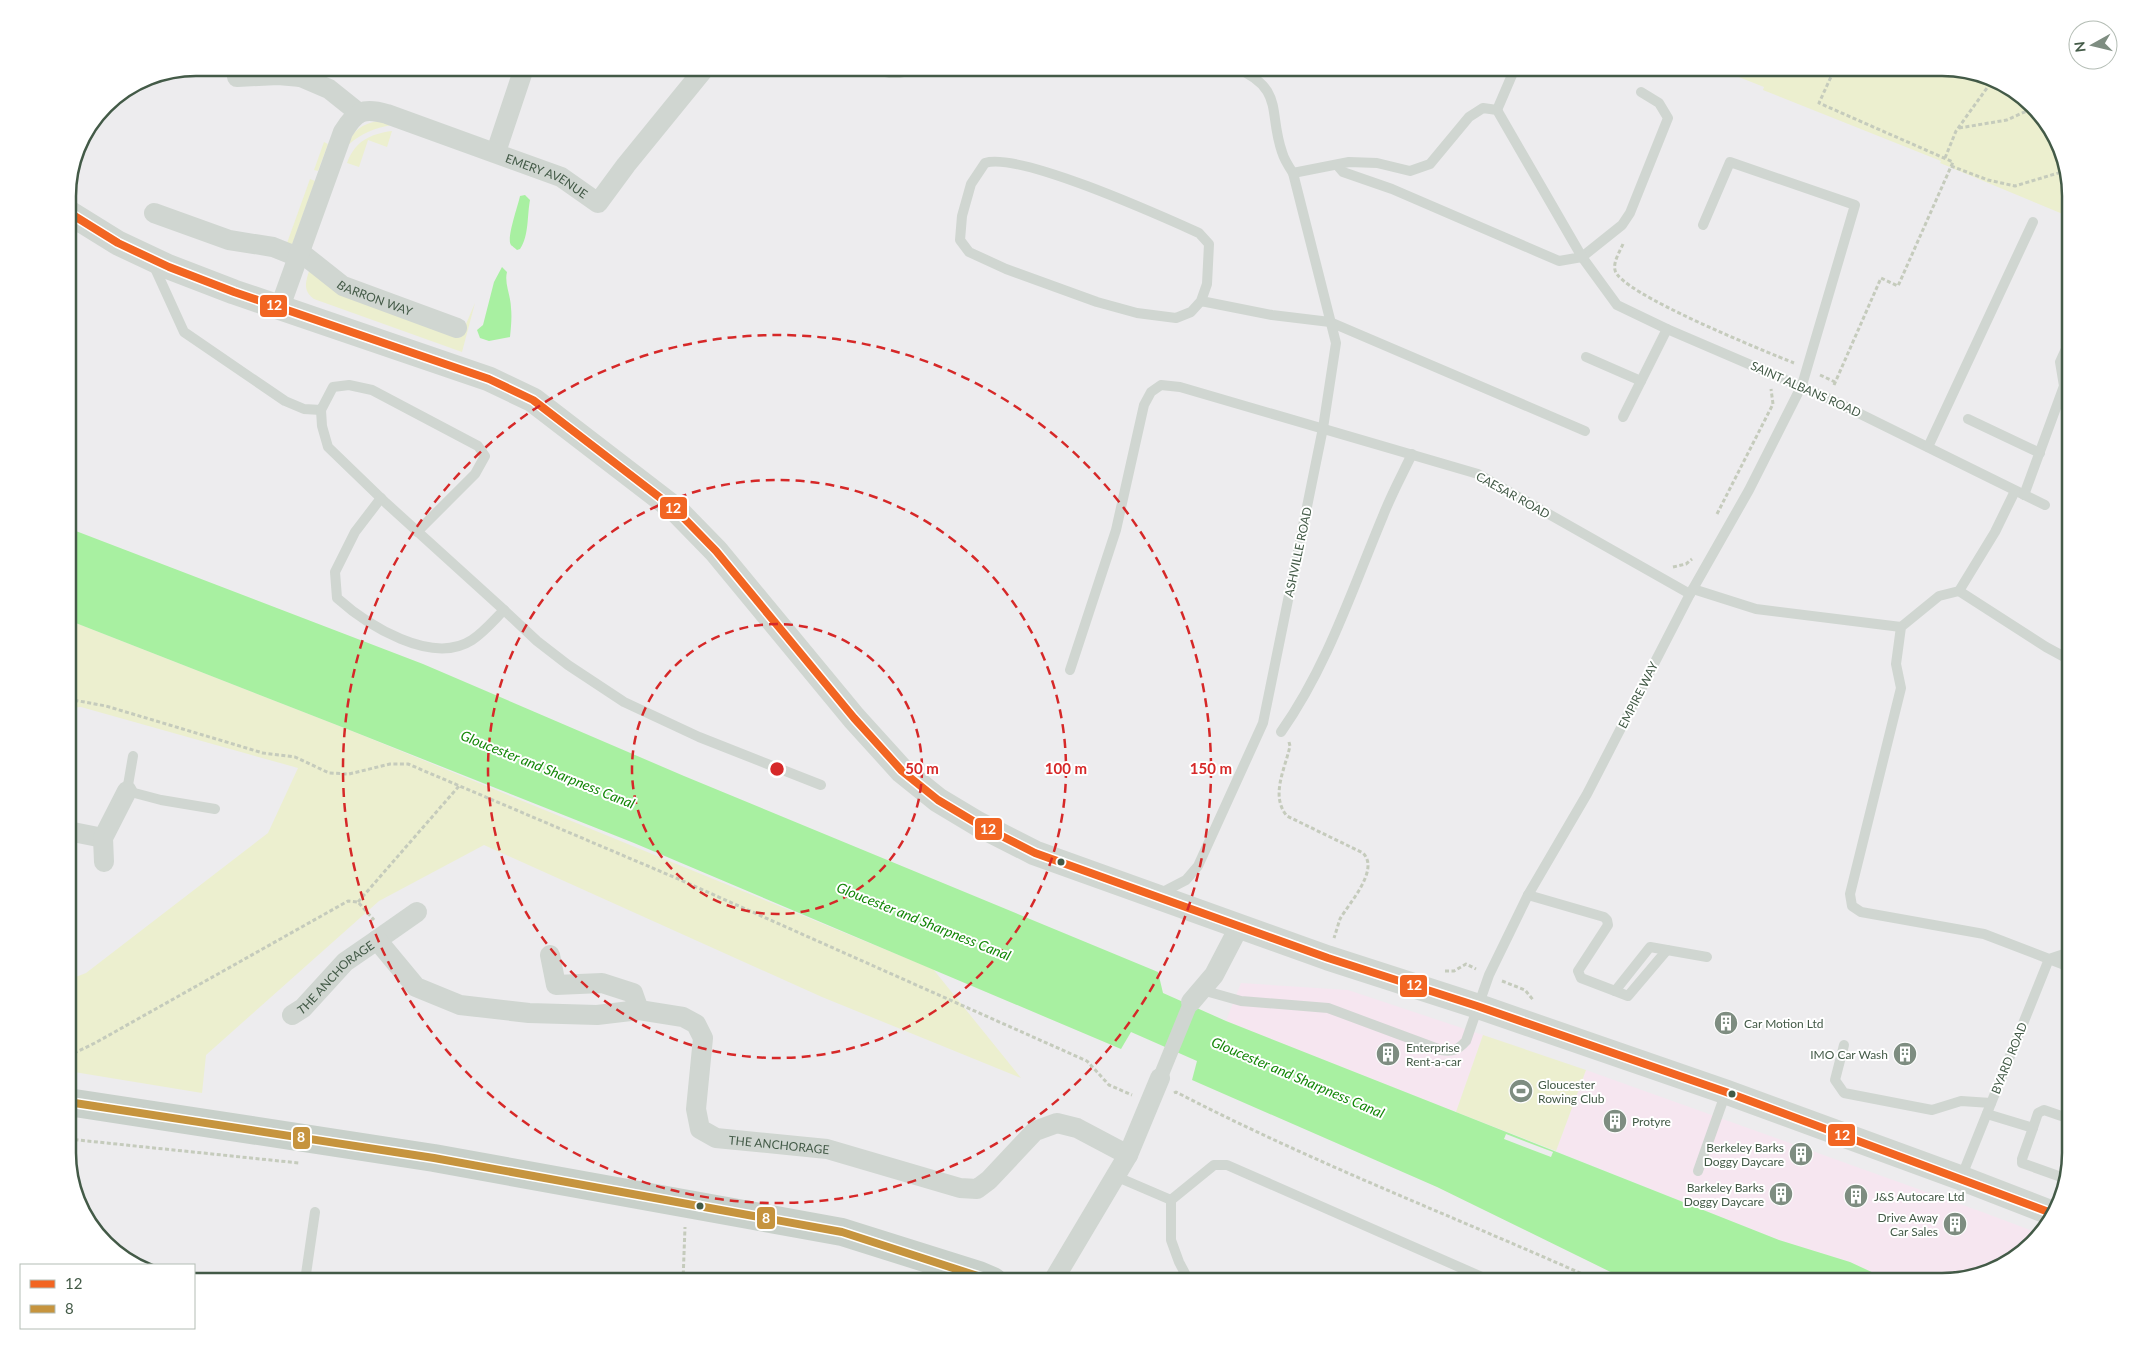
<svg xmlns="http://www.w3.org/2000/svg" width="2138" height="1349" font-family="Lato,sans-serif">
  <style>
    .commercial { fill: #f6e6f0 }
    .green { fill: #ecefcf }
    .water { fill: #a8f0a1 }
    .pier { fill: #edecee }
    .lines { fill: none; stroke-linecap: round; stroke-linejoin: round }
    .path { stroke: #c5cbbc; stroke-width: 3; stroke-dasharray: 4 2.5; stroke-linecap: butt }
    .service { stroke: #d0d6d1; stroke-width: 10 }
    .pedestrian { stroke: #d0d6d1; stroke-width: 15 }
    .minor { stroke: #d0d6d1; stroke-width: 20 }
    .tertiary { stroke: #d0d6d1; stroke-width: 25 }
    .primary { stroke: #c8d0ca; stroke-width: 28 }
    .bus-1-casing { stroke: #fff; stroke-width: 11 }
    .bus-2-casing { stroke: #fff; stroke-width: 11 }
    .bus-1 { stroke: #f26522; stroke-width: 8 }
    .bus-2 { stroke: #c6943e; stroke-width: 8 }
    .ring { fill: none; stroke: #d62828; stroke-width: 2.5; stroke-dasharray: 9 6 }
    .bus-dot { fill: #435a47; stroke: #fff; stroke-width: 2 }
    .labels { text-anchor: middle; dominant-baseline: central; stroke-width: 4; stroke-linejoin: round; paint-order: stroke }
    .street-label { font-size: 12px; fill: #435a47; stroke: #fff }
    .poi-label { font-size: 12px; fill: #435a47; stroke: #fff; text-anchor: start }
    .water-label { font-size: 14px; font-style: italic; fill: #128606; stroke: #fff }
    .rim { fill: none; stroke: #435a47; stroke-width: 2.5 }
    .centre { fill: #d62828; stroke: #fff; stroke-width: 2.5 }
    .ring-label { font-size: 15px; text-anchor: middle; font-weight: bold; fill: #d62828; stroke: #fff; stroke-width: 4; stroke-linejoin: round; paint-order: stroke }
    .line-badge { stroke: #fff; stroke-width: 2 }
    .badge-label { font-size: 14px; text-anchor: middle; font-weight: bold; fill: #fff }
  </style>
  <rect width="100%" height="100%" fill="#edecee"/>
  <g class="commercial">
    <path d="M1241 983 1348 990 1483 1035 1456 1112 1226 1021Z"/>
    <path d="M1586 1070 1985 1213 2038 1233 2007 1264 1942 1281H1891L1850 1262 1779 1240 1556 1151Z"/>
  </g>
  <g class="green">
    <path d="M1716 68H1942L2007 85 2053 131 2070 188V217L1940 163 1941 161 1763 90 1764 87Z"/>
    <path d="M378 121 392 125C374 128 362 133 348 145 353 130 362 124 378 121Z"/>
    <path d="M392 131 387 147 368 140 359 167 347 163C355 141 370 134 392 131Z"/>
    <path d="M324 142 328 144 318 171 314 170Z"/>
    <path d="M310 179 315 181 292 245 287 243Z"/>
    <path d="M310 268 341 295 460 338 475 303 462 352 314 299C302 290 306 281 310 268Z"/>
    <path d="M68 620 347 729 933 969 1021 1078 822 997 484 845 379 901 206 1055 202 1093 68 1071V980L86 973 268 833 298 768 81 707 68 708Z"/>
    <path d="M1483 1035 1586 1070 1556 1151 1456 1112Z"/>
  </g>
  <g class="water">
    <path d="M525 195 530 200C527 216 529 236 520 249L517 250C516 249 511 245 511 245 506 239 518 206 520 196Z"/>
    <path d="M502 267 507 272C504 283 511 296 511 308 512 317 511 327 510 337L489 341 480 338 477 330 483 325 494 282Z"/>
    <path d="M68 528 423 664 684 776 1158 972 1163 993 1226 1021 1779 1240 1850 1262 1891 1281H1629L1437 1187 1192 1080 1197 1061 1131 1032 1121 1049 634 843 347 729 68 620Z"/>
  </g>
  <path class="pier" d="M1506 1134 1553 1152 1551 1157 1504 1139Z"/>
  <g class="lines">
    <g class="path">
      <path d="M1959 128 2007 120 2031 109"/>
      <path d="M1945 158 1956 131 1992 81"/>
      <path d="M1951 166 1988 180 2015 186 2065 171"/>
      <path d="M1623 244C1620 251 1613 262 1615 270 1619 293 1767 352 1794 363"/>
      <path d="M1820 375 1835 382"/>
      <path d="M1834 385 1881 278 1898 286 1953 162 1819 103 1835 68"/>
      <path d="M1717 514 1773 404 1771 389"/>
      <path d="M1673 567 1686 564 1692 559"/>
      <path d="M68 699 106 706 263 753 295 757 329 773 349 774 390 764H408L676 878 1087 1061 1109 1085 1132 1095"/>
      <path d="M1289 742 1290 746C1285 769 1270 796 1287 816L1363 853C1380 870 1349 903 1340 919 1338 925 1336 932 1334 938"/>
      <path d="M358 902 459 786"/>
      <path d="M1445 971H1454L1466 964 1476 969"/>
      <path d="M1502 981 1525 990 1534 1001"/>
      <path d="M68 1056 95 1043 348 901 358 902 374 920"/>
      <path d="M1174 1093 1176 1092C1313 1163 1458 1218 1598 1281"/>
      <path d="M68 1139 299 1163"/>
      <path d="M683 1281 685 1227"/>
    </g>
    <g class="service">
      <path d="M1641 92 1659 103 1668 118 1630 213 1622 225 1582 257 1617 305 1667 329 1830 399 2045 505"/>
      <path d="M1497 110 1515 68"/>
      <path d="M1293 173 1349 162 1377 163 1410 171 1430 164 1469 117 1483 108 1497 110 1582 257 1559 261 1392 189 1343 172 1337 165"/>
      <path d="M68 236 80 221"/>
      <path d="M153 264 184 332 285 401 304 409 321 410 333 387 349 385 372 390 478 446 485 456 475 474 417 532"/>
      <path d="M1201 301 1207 284 1209 244 1199 233C1161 216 1020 152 985 163L971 184 962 216 960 240 969 252 1006 269 1097 302 1137 313 1176 318 1191 312 1201 301 1272 315 1330 322 1585 431"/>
      <path d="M1586 357 1641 381"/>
      <path d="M321 410 322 426 328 447 386 503 504 610 537 641 568 665 624 702 699 737 821 785"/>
      <path d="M1623 417 1667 329"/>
      <path d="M1968 419 2040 453"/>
      <path d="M1928 447 2033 222"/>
      <path d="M2015 491 1995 532 1959 591 1939 596 1901 627 1896 664 1901 688 1850 894 1852 906 1861 912 1984 934 2049 959 2070 952"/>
      <path d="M2024 495 2064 386 2060 362 2070 340"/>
      <path d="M381 498 355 532 335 572 337 598C367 625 432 666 472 640 484 632 494 620 504 610"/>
      <path d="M1693 589 1756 609 1901 627"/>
      <path d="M1959 591 2046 647 2070 660"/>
      <path d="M1070 670 1116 530 1144 405 1151 392 1161 385 1180 387 1478 474 1690 594"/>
      <path d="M1281 732C1327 667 1352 590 1383 516 1391 495 1402 475 1412 454"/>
      <path d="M133 756 127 791 161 800 215 809"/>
      <path d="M1161 893 1186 880 1198 866 1263 723 1323 428 1336 343 1293 173C1289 167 1284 159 1282 152 1268 112 1285 89 1236 68"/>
      <path d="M1528 895 1604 917 1607 920 1608 925 1578 971 1581 978 1615 991 1650 947 1707 957"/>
      <path d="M1202 990 1241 1001 1328 1008 1441 1050C1453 1052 1458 1050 1466 1041L1489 975 1528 895 1587 794 1690 594 1749 490 1802 385 1855 205 1730 162 1703 225"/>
      <path d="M1615 991 1628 996 1667 950"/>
      <path d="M1844 1045 1835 1080 1844 1093 1932 1110 1961 1101 1991 1103"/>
      <path d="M1987 1114 2033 1128 2022 1159V1163L2064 1178"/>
      <path d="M2033 1128 2038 1113 2044 1110 2070 1119"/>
      <path d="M1698 1171 1726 1092"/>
      <path d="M1115 1176 1171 1200"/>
      <path d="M1961 1178 2049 959 2070 967"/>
      <path d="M1171 1200 1214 1165H1227L1491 1281"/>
      <path d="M1171 1200V1240L1179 1262 1189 1281"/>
      <path d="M305 1281 315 1212"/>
    </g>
    <path class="pedestrian" d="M1160 1078 1191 1002"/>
    <g class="minor">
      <path d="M306 68 301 77 329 89 359 113"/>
      <path d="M889 68H900"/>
      <path d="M237 77 278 75 301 77"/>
      <path d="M496 152 524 68"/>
      <path d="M154 213 229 240 273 247 298 257"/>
      <path id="s1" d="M300 252 343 286 457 328"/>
      <path id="s2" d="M280 307 343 132C356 111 363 107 387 114L561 177 598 203 626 165 705 68"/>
      <path d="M68 831 103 838"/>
      <path d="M104 862 103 838 127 791"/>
      <path d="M377 940 417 912"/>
      <path d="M550 955 556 985 602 983 633 993 639 1010"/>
      <path d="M1191 1002 1214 975 1239 927"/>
      <path id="s3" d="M292 1015 303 1008 345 962 377 940 416 987 460 1005 529 1013 597 1015 639 1010 683 1017 696 1024 703 1038 696 1109 700 1129 716 1138 827 1149 960 1188 977 1189 989 1180 1035 1131 1057 1123 1077 1128 1128 1155"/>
      <path d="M1053 1281 1128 1155 1160 1078"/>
    </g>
    <path class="tertiary" d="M68 212 118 243 169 267 234 292 489 379 533 400 676 510 716 551 854 718 902 771 938 800 978 824 1035 853 1328 958 1477 1006 1726 1092 1961 1178 2054 1214"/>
    <path class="primary" d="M68 1102 434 1158 842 1232 979 1275 993 1281"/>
    <g class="bus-1-casing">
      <path id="bus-1" d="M68 212 118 243 169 267 234 292 489 379 533 400 676 510 716 551 854 718 902 771 938 800 978 824 1035 853 1328 958 1477 1006 1726 1092 2054 1214"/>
    </g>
    <g class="bus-2-casing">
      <path id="bus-2" d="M68 1102 434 1158 842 1232 993 1281"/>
    </g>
    <use href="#bus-1" class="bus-1"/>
    <use href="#bus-2" class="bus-2"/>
  </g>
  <g class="ring">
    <circle cx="777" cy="769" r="145"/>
    <circle cx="777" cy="769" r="289"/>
    <circle cx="777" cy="769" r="434"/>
  </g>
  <defs>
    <g id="building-disc" transform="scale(1.25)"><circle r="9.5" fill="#7e8d81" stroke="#fff"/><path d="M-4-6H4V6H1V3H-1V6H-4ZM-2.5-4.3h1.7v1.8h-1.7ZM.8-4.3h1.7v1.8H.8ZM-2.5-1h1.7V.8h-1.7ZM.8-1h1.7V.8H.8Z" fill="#fff"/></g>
    <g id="stadium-disc" transform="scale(1.25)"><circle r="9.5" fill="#7e8d81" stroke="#fff"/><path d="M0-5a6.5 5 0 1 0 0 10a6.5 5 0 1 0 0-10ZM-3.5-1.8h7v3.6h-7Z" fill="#fff"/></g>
  </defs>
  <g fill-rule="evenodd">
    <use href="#building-disc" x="1726" y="1023"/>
    <use href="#building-disc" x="1388" y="1054"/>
    <use href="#building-disc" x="1905" y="1054"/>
    <use href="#stadium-disc" x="1521" y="1091"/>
    <use href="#building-disc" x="1615" y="1121"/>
    <use href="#building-disc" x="1801" y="1154"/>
    <use href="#building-disc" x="1781" y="1194"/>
    <use href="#building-disc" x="1856" y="1196"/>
    <use href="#building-disc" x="1955" y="1224"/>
  </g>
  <g class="bus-dot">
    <circle cx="1061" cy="862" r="4.5"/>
    <circle cx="1732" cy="1094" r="4.5"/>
    <circle cx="700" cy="1206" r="4.5"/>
  </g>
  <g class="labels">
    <g class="street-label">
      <text stroke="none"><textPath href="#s2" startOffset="411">EMERY AVENUE</textPath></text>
      <text stroke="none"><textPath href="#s1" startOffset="89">BARRON WAY</textPath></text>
      <text transform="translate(1806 389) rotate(24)">SAINT ALBANS ROAD</text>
      <text transform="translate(1513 495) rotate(29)">CAESAR ROAD</text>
      <text transform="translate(1298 552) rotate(-78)">ASHVILLE ROAD</text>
      <text transform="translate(1638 695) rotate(-63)">EMPIRE WAY</text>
      <text stroke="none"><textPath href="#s3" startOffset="58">THE ANCHORAGE</textPath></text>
      <text transform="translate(2009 1058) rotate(-68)">BYARD ROAD</text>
      <text stroke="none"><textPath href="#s3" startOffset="651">THE ANCHORAGE</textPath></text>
    </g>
    <g class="poi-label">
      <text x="1744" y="1023">Car Motion Ltd</text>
      <text x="1406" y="1047">Enterprise<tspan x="1406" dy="14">Rent-a-car</tspan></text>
      <text x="1888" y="1054" text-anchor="end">IMO Car Wash</text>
      <text x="1538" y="1084">Gloucester<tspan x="1538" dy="14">Rowing Club</tspan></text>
      <text x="1632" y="1121">Protyre</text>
      <text x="1784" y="1147" text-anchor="end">Berkeley Barks<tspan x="1784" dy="14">Doggy Daycare</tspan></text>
      <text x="1764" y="1187" text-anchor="end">Barkeley Barks<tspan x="1764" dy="14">Doggy Daycare</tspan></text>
      <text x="1874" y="1196">J&amp;S Autocare Ltd</text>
      <text x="1938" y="1217" text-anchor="end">Drive Away<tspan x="1938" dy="14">Car Sales</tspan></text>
    </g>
    <g class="water-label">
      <text transform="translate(548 769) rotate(22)">Gloucester and Sharpness Canal</text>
      <text transform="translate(924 921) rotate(22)">Gloucester and Sharpness Canal</text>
      <text transform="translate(1298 1077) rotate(23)">Gloucester and Sharpness Canal</text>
    </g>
  </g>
  <path d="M0 0H2138V1349H0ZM196 76H1942A120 120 0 0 1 2062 196V1153A120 120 0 0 1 1942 1273H196A120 120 0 0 1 76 1153V196A120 120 0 0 1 196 76Z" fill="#fff" fill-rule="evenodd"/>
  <path class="rim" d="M196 76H1942A120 120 0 0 1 2062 196V1153A120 120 0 0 1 1942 1273H196A120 120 0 0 1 76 1153V196A120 120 0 0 1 196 76Z"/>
  <circle cx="777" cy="769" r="8" class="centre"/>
  <g class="ring-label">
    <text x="922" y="774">50 m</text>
    <text x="1066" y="774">100 m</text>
    <text x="1211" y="774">150 m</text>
  </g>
  <g class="line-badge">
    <rect x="259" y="294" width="29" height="24" rx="5" fill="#f26522"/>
    <rect x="659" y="496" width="29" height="24" rx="5" fill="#f26522"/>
    <rect x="974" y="817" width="29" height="24" rx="5" fill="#f26522"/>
    <rect x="1399" y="974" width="29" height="24" rx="5" fill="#f26522"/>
    <rect x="1827" y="1123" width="29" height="24" rx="5" fill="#f26522"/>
    <rect x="292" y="1126" width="19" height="24" rx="5" fill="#c6943e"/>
    <rect x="756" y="1206" width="20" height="24" rx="5" fill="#c6943e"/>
  </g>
  <g class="badge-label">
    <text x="274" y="310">12</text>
    <text x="673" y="513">12</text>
    <text x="988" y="834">12</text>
    <text x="1414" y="990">12</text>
    <text x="1842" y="1140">12</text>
    <text x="301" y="1142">8</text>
    <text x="766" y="1223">8</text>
  </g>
  <rect x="20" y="1264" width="175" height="65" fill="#ffffff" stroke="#b4bdb5"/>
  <rect x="30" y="1280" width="25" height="8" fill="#f26522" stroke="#b4bdb5"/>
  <text x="65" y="1289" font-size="15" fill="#435a47">12</text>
  <rect x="30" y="1305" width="25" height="8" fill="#c6943e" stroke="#b4bdb5"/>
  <text x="65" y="1314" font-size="15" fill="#435a47">8</text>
  <g transform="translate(2093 45) rotate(262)"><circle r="24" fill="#ffffff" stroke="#b4bdb5"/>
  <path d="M0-4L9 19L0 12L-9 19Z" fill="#7e8d81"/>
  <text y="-8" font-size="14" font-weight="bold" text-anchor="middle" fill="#435a47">N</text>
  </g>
</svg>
